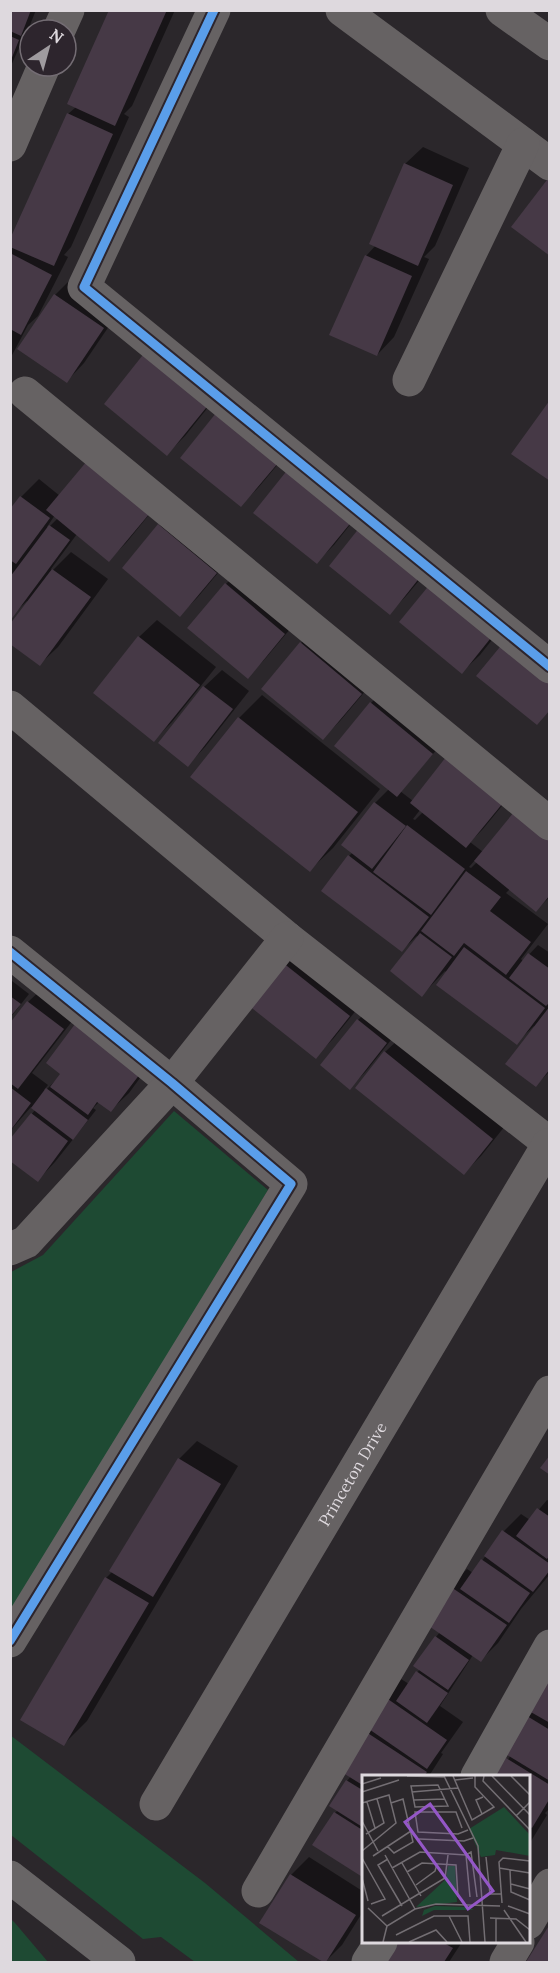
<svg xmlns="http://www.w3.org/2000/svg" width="560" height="1973" font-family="Lora,serif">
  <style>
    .green { fill: #1e4a33 }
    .shadow { fill: #0007; fill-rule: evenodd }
    .building { fill: #463946 }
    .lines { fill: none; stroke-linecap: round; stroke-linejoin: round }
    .street { stroke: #666263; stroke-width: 33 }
    .secondary { stroke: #686566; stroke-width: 33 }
    .cycleway-casing { stroke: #2d252d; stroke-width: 13 }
    .cycleway { stroke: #5a9eea; stroke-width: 9 }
    .labels { text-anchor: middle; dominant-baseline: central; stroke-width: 4.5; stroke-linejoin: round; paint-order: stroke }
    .street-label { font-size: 16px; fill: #ded9de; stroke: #2d252d }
    .inset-road { fill: none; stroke: #736e73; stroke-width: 1.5 }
    .view { fill: #9457c7; fill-opacity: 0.15; stroke: #9457c7; stroke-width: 3 }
    .inset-edge { fill: none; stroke: #ded9de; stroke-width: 3 }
  </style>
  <rect width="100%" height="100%" fill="#2b272b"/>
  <g class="green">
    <path d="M174 1111 268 1190 11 1611V1272L43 1255Z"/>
    <path d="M10 1735 205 1883 299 1962H195L161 1937 143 1939 11 1835Z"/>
    <path d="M11 1919 15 1923 48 1962H11Z"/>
  </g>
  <g class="shadow">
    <path d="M10 10H36L30 25 25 30H27L10 68Z"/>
    <path d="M110 10H175L132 106 124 114 129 117 71 247 64 255 68 257 38 316 28 325 10 359V249L68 114 76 107Z"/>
    <path d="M423 147 469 168 435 246 424 257 429 259 394 337 377 355 366 256 376 245 405 164Z"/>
    <path d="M72 278 120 310 84 363 67 381 55 295Z"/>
    <path d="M148 352 226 385 185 436 167 454Z"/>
    <path d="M294 445 258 488 241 505Z"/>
    <path d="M39 479 60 496 166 494 126 543 109 560 77 534 51 569 53 570 71 552 108 579 58 647 40 664 27 601 10 617V511L21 497ZM55 515 58 518 48 528 47 527Z"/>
    <path d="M369 501 334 545 317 562Z"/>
    <path d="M177 508 233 555 197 598 180 615 124 568 160 525Z"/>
    <path d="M438 558 407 595 390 613 331 565Z"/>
    <path d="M243 567 301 616 265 659 248 677 226 584Z"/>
    <path d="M511 616 480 655 462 672 401 622Z"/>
    <path d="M157 620 216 667 172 722 154 740 139 637Z"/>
    <path d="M318 626 378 676 340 721 323 738 301 643Z"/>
    <path d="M222 670 249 691 205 747 188 765 204 687Z"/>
    <path d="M389 685 449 736 400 791 413 801 519 785 483 829 470 842 483 852 550 810V897L536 910 510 889 506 893 548 924 521 959 523 961 538 945 550 953V1071L536 1085 535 1027 534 1026 516 1043 445 971 422 995 418 937 417 936 402 950 349 856 353 852 343 845 375 803 389 789 336 746 371 703ZM420 810 423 812 415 820 413 819ZM475 860 477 862 471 868 469 867Z"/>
    <path d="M262 695 380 789 333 848 310 870 239 718Z"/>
    <path d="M301 946 366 998 333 1039 315 1057 284 963Z"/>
    <path d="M12 981 29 994 10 1018V982Z"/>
    <path d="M46 985 80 1011 32 1073 48 1085 44 1090 45 1091 56 1080 159 1052 129 1093 111 1110 99 1102 93 1108 96 1110 82 1128 55 1162 38 1180 10 1141 35 1110 31 1107 10 1131V1026L28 1002Z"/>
    <path d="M375 1003 403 1025 367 1070 350 1088 358 1020Z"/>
    <path d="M403 1035 509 1121 481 1156 464 1173 385 1052Z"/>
    <path d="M197 1441 238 1466 87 1721 64 1744 106 1578 113 1571 111 1570 179 1459Z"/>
    <path d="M547 1500 550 1501V1574L521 1609 498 1643 481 1660 473 1655 440 1706 463 1722 441 1753 443 1754 429 1776H364V1876L335 1813 338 1810 347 1781 351 1776 337 1767 401 1679 409 1684 420 1669 436 1637 440 1632 450 1586 467 1569 473 1573 504 1531 521 1514 530 1520Z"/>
    <path d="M550 1680V1808L545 1813 547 1815 528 1846V1776H497L511 1755 528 1717 533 1712Z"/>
    <path d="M309 1857 364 1892V1910L342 1945 325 1962 262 1923 291 1875Z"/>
    <path d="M393 1942H462L449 1962H381Z"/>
  </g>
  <g class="building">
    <path d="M10 10H31L21 36 10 31Z"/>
    <path d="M109 10H167L115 126 67 104Z"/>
    <path d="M10 36 19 40 11 60H10Z"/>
    <path d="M67 113 113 134 54 266 10 247V239Z"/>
    <path d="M404 163 453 185 418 266 369 244Z"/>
    <path d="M550 176V256L511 227Z"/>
    <path d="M10 253 52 275 21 335 10 329Z"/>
    <path d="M365 255 412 276 377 356 329 335Z"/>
    <path d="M54 294 104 328 67 383 17 349Z"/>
    <path d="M146 351 210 403 167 456 104 404Z"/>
    <path d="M550 400V481L511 454Z"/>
    <path d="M216 413 278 463 241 507 180 458Z"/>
    <path d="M87 461 150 513 109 562 46 510Z"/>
    <path d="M289 468 353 520 317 564 253 513Z"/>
    <path d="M20 496 50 518 16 564 10 560V509Z"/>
    <path d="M158 524 217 573 180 617 122 568Z"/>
    <path d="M49 525 70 540 10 621V577Z"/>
    <path d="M360 527 421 576 390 615 329 566Z"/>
    <path d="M52 569 91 597 40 666 10 644V624Z"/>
    <path d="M225 583 285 634 248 679 187 628Z"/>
    <path d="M431 583 494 634 462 674 399 622Z"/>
    <path d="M138 636 200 685 154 742 93 693Z"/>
    <path d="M300 642 362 694 323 740 261 689Z"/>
    <path d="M504 642 550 679V710L537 725 476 676Z"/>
    <path d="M203 686 233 709 188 767 158 743Z"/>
    <path d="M370 702 433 754 397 797 334 746Z"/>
    <path d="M238 717 358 812 310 872 190 777Z"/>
    <path d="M446 757 503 803 466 848 410 803Z"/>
    <path d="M374 802 406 826 372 869 341 845Z"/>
    <path d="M514 812 550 841V895L536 912 474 861Z"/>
    <path d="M407 825 465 869 431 915 373 872Z"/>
    <path d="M348 855 429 917 402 952 321 891Z"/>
    <path d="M466 871 501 897 490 911 531 942 506 975 464 943 454 956 421 931Z"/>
    <path d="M420 933 452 957 422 997 390 971Z"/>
    <path d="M464 947 545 1008 517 1045 436 985Z"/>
    <path d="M528 953 550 969V1002L546 1006 509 978Z"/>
    <path d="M282 962 350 1016 316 1059 248 1005Z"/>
    <path d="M10 996 21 1004 10 1017Z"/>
    <path d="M27 1001 64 1029 18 1089 10 1083V1023Z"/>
    <path d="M550 1006V1069L536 1087 505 1064Z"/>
    <path d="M357 1019 387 1043 350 1090 320 1065Z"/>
    <path d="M78 1020 143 1070 111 1112 97 1102 88 1115 50 1087 60 1074 46 1063Z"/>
    <path d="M384 1051 493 1139 464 1175 355 1088Z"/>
    <path d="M10 1087 31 1103 10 1131Z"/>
    <path d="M46 1088 88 1120 73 1140 31 1108Z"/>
    <path d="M31 1113 68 1141 38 1182 10 1161V1139Z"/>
    <path d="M550 1455V1475L540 1468Z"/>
    <path d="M178 1458 221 1484 153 1597 109 1571Z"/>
    <path d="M537 1508 550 1517V1555L547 1559 516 1536Z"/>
    <path d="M502 1530 550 1564V1570L533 1592 484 1556Z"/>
    <path d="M481 1559 530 1593 509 1623 460 1589Z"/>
    <path d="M105 1577 149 1603 64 1746 20 1720Z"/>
    <path d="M448 1585 507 1625 481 1662 423 1622Z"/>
    <path d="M435 1636 469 1660 448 1690 413 1666Z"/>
    <path d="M416 1671 448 1693 427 1723 396 1701Z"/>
    <path d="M550 1677V1723L529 1711Z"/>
    <path d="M382 1695 447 1740 427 1769 363 1725Z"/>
    <path d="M527 1716 550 1730V1781L504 1753Z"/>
    <path d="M360 1728 427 1772 424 1776H364V1786L335 1768Z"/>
    <path d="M506 1758 550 1785V1798L532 1828 528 1826V1776H495Z"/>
    <path d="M346 1780 364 1791V1828L329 1806Z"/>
    <path d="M334 1812 364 1831V1878L312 1845Z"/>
    <path d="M290 1874 356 1915 326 1962H323L259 1923Z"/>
    <path d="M550 1924V1962H526Z"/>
    <path d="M391 1942H442L453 1948 444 1962H379Z"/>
  </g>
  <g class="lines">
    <g class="street">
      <path d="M214 10 84 287 550 667"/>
      <path d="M342 10 550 164"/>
      <path d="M502 10 550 44"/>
      <path d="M59 30 68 10"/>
      <path d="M10 145 44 66"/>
      <path d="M409 380 523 144"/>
      <path d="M25 393 550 824"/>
      <path d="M10 707 287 938 550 1144"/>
      <path d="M10 952 172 1083 291 1184 10 1641"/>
      <path d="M10 1249 26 1242 172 1083 287 938"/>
      <path id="s1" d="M156 1804 548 1145"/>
      <path d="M258 1891 550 1392"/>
      <path d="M528 1923 550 1885"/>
      <path d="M506 1962 518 1942"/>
    </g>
    <g class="secondary">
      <path d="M477 1776 550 1646"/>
      <path d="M10 1877 119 1962"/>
      <path d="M368 1962 381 1942"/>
    </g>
    <g class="cycleway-casing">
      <g id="cycleway">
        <path d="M214 10 84 287 550 667"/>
        <path d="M10 952 172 1083 291 1184 10 1641"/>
      </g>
    </g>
    <use href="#cycleway" class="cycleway"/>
  </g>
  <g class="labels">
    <g class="street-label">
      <text stroke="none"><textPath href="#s1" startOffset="384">Princeton Drive</textPath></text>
    </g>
  </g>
  <g transform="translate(362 1775)">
    <rect width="168" height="168" fill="#2b272b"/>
    <path d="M142 32 168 60V81L134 75 133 80 119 82 107 54ZM86 91H93L95 127 54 132 84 104ZM73 131 105 132 112 135H72L60 141 62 135Z" fill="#1e4a33"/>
    <path class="inset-road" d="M45 1 83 2M82 1 116 71 123 167M91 1 110 45 132 32 113 12V1M122 1 121 6 168 55M130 1 168 40M149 1 168 20M93 5 111 3M0 9 19 3M76 10 86 31 53 32 49 11ZM0 17 37 5M50 17 96 13M52 25 83 24M5 27 13 53M0 28 27 20 34 48 0 76M120 39 114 25 121 22M154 41 168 27M0 46 16 76M100 53 94 37H53L56 57 96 59 106 55M4 59 22 48 15 24M57 64 102 66 111 63M25 71 32 78 51 67 41 24 29 28M23 80 53 134M104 80 108 122M11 81 49 56M124 82 128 119H139M0 83 23 124 9 129M26 84 16 90 40 131M40 88 59 121M30 93 58 77 104 80 109 77 115 122M137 93 168 98M148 95 149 117 168 125M45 97 60 88 94 90 96 122M0 103 6 126M149 109 168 114M54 110 73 96 75 89M140 128 137 87 141 83 168 86M146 131 168 139M6 133 25 151M142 135 164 167M20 141 83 103 86 80M87 141 100 167M128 143 154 144 168 155M34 160 72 141H106L108 167M21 167 25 151 53 134 74 129 138 131M47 167 74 155 85 167M134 167V144"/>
    <path class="view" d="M68 29 131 116 106 134 43 47Z"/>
    <rect width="168" height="168" class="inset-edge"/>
  </g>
  <rect width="560" height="1973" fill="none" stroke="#ded9de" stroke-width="24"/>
  <g transform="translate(48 48) rotate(36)"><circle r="28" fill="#2d252d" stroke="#746d74" stroke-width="1.5"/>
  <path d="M0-4.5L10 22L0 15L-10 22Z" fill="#9f9b9f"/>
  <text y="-9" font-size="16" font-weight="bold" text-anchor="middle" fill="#ded9de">N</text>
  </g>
</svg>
